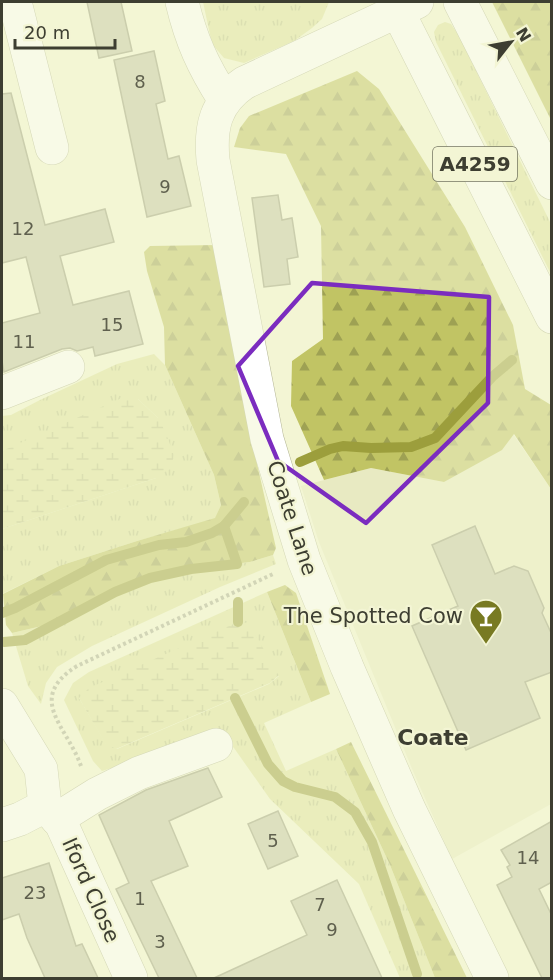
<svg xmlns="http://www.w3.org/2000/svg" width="553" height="980" font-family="'DejaVu Sans',sans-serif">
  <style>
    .built { fill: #e8eac2 }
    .grass { fill: url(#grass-tufts); fill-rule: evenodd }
    .forest { fill: url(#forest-firs) }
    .wetland { fill: url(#wetland-marsh) }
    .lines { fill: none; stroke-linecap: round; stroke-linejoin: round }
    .stream { stroke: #9c9e3c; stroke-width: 10 }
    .building { fill: #c4c6a6; stroke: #9b9d7e; stroke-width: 1.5 }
    .minor-casing { stroke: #b3b595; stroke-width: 34 }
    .major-casing { stroke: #b3b595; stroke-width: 34 }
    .path { stroke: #abad94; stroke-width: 4; stroke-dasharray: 3 3; stroke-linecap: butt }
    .minor { stroke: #fff; stroke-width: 33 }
    .major { stroke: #fff; stroke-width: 33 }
    .marked { fill: none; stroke: #7b2cbf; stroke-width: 4.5; stroke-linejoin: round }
    .labels { text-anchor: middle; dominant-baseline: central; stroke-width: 4.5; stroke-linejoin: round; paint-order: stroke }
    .number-label { font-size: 18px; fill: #5f604e }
    .shield { fill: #f3f5d4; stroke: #747562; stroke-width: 1.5 }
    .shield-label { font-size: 20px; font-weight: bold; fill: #3d3e31 }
    .street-label { font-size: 21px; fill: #3d3e31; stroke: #f3f5d4 }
    .poi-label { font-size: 21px; fill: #3d3e31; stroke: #f3f5d4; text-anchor: end }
    .neighbourhood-label { font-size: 22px; font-weight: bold; fill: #3d3e31; stroke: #f3f5d4 }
  </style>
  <defs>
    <pattern id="grass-tufts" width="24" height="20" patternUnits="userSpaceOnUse" patternTransform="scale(1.5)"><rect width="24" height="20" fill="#dfe3a0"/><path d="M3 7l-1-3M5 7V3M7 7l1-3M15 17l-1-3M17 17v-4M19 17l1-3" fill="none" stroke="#c0c48a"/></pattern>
    <pattern id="forest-firs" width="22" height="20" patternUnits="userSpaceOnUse" patternTransform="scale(1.5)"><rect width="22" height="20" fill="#c1c464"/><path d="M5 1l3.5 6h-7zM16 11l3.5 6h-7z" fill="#9ea153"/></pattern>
    <pattern id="wetland-marsh" width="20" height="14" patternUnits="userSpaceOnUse" patternTransform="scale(1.5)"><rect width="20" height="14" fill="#dfe3a0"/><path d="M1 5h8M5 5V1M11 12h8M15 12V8" fill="none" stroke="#c0c48a"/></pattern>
  </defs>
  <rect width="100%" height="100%" fill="#f3f5d4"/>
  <path class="built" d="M513 434 551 489V804L452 859 413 771 319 542 301 486 371 468 444 482Z"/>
  <g class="grass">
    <path d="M203 2H329L322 19 312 28 294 41 244 63 224 58 212 44Z"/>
    <path d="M445 22 451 24 459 36 551 224V274L436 42 434 32 438 25Z"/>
    <path d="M154 354 165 365 214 475 221 505 215 519 137 541 59 566 2 594V529L156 478 158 418 138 399 2 451V416L11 415 40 400 117 364Z"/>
    <path d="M273 555 276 564 220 587 92 646 57 667 46 683 41 704 28 686 12 633 42 626 151 574 250 562Z"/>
    <path d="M267 592 311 702 264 723 286 771 336 749 390 865 435 978H400L359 884 270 799 234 748 220 734 102 771 93 761 64 700 73 683 89 672ZM279 676 269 684 117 749 106 744 79 698Z"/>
  </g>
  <g class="forest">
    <path d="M492 2H551V120Z"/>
    <path d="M357 71 379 89 465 227 513 325 525 389 551 405V489L514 434 502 450 444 482 371 468 324 480 291 406 292 361 323 339 321 226 286 154 234 147 240 128 249 116Z"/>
    <path d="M218 245 251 437 276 548 273 555 250 562 151 574 42 626 12 633 6 625 3 594 59 566 137 541 215 518 221 505 214 475 165 365 164 327 147 271 144 252 150 246Z"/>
    <path d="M285 585 296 593 330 694 311 702 267 592Z"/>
    <path d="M351 742 467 978H435L390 865 336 749Z"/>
  </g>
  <g class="wetland">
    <path d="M124 397 138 399 158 418 165 431 174 455 171 468 156 478 2 529V451Z"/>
    <path d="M238 622 248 623 279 675 270 683 116 749 106 745 79 698 89 688Z"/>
  </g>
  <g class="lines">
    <g class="stream">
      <path d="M300 462 330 449 343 446 371 448 411 447 435 438 492 377 512 360"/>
      <path d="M238 602V622"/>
      <path d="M2 613 15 608 106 560 159 545 186 542 212 533 224 526 244 502"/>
      <path d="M4 642 25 640 115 592 150 578 191 569 237 564 224 526"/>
      <path d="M235 698 268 764 283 781 295 787 335 797 355 812 372 842 417 974"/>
    </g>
  </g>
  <g class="building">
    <path d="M87 2H121L132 51 99 58Z"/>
    <path d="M154 51 165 101 156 104 168 159 179 156 191 206 147 217 114 60Z"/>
    <path d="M11 93 45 225 105 209 114 242 60 256 73 305 129 291 143 344 95 356 93 347 77 351 70 348 62 349 4 372 2 361V323L40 313 26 257 2 263V94Z"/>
    <path d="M278 195 282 220 292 218 298 257 287 259 290 284 264 287 252 198Z"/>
    <path d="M475 526 495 574 514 566 528 571 544 608 542 613 552 635V672L525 682 540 718 466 750 412 626 458 606 432 545Z"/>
    <path d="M208 768 222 797 169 821 188 866 151 881 197 978H159L116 889 129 883 99 815 146 790Z"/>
    <path d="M278 811 298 856 268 869 248 824Z"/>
    <path d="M552 821V882L539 889 552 916V978H542L497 885 512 877 507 867 510 865 501 850Z"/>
    <path d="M49 863 76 946 82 944 98 978H45L27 938 19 914 2 920V878Z"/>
    <path d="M337 880 382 978H214L307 935 291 901Z"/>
  </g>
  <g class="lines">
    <g class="minor-casing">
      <g id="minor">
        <path d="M15 2 52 148"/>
        <path d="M182 2C191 40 203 66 224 99"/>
        <path d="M417 2 244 83C215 103 210 127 213 160L267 439 304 560 347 667 409 809 492 978"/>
        <path d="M2 393 68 367"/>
        <path d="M2 705 41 769 45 806 20 819 2 825"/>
        <path d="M45 806 61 823 131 978"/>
        <path d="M57 819 97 794 139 773 216 745"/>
      </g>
    </g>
    <g class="major-casing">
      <g id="major">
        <path d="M393 2 552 317"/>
        <path d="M460 2 552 183"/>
      </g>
    </g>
    <path class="path" d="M81 766C67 726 25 699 77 666L273 574"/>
    <use href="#minor" class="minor"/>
    <use href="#major" class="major"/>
  </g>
  <path d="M0 0H553V980H0ZM312 283 489 297 488 403 366 523 278 461 238 366Z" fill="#f3f5d4" fill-opacity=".55" fill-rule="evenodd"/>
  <path class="marked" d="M312 283 489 297 488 403 366 523 278 461 238 366Z"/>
  <defs>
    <g id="bar-pin" transform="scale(1.725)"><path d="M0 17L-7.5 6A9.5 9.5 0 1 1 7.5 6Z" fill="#787a22" stroke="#f3f5d4"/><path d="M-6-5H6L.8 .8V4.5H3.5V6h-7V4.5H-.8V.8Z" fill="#fff"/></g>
  </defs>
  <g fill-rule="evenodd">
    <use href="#bar-pin" x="486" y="616"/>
  </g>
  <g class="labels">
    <g class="number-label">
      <text x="140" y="81">8</text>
      <text x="165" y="186">9</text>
      <text x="23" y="228">12</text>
      <text x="112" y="324">15</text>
      <text x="24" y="341">11</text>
      <text x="273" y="840">5</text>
      <text x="528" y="857">14</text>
      <text x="35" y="892">23</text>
      <text x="140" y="898">1</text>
      <text x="320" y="904">7</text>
      <text x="332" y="929">9</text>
      <text x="160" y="941">3</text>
    </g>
    <rect class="shield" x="433" y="147" width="84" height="34" rx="4.5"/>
    <g class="shield-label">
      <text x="475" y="164">A4259</text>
    </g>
    <g class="street-label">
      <text transform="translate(292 518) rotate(72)">Coate Lane</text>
      <text transform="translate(91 890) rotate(66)">Iford Close</text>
    </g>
    <g class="poi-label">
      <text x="463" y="616">The Spotted Cow</text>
    </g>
    <g class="neighbourhood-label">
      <text x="433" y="737">Coate</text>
    </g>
  </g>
  <rect width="553" height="980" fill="none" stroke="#3d3e31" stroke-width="6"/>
  <g transform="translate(511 42) rotate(59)" stroke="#f3f5d4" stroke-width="4.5" paint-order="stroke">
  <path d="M0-4.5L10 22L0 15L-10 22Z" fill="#3d3e31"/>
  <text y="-9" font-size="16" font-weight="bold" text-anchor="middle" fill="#3d3e31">N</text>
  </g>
  <path d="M15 39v9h100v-9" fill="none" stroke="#3d3e31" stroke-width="3"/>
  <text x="24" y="39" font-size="18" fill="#3d3e31" stroke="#f3f5d4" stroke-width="4.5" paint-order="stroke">20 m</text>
</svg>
